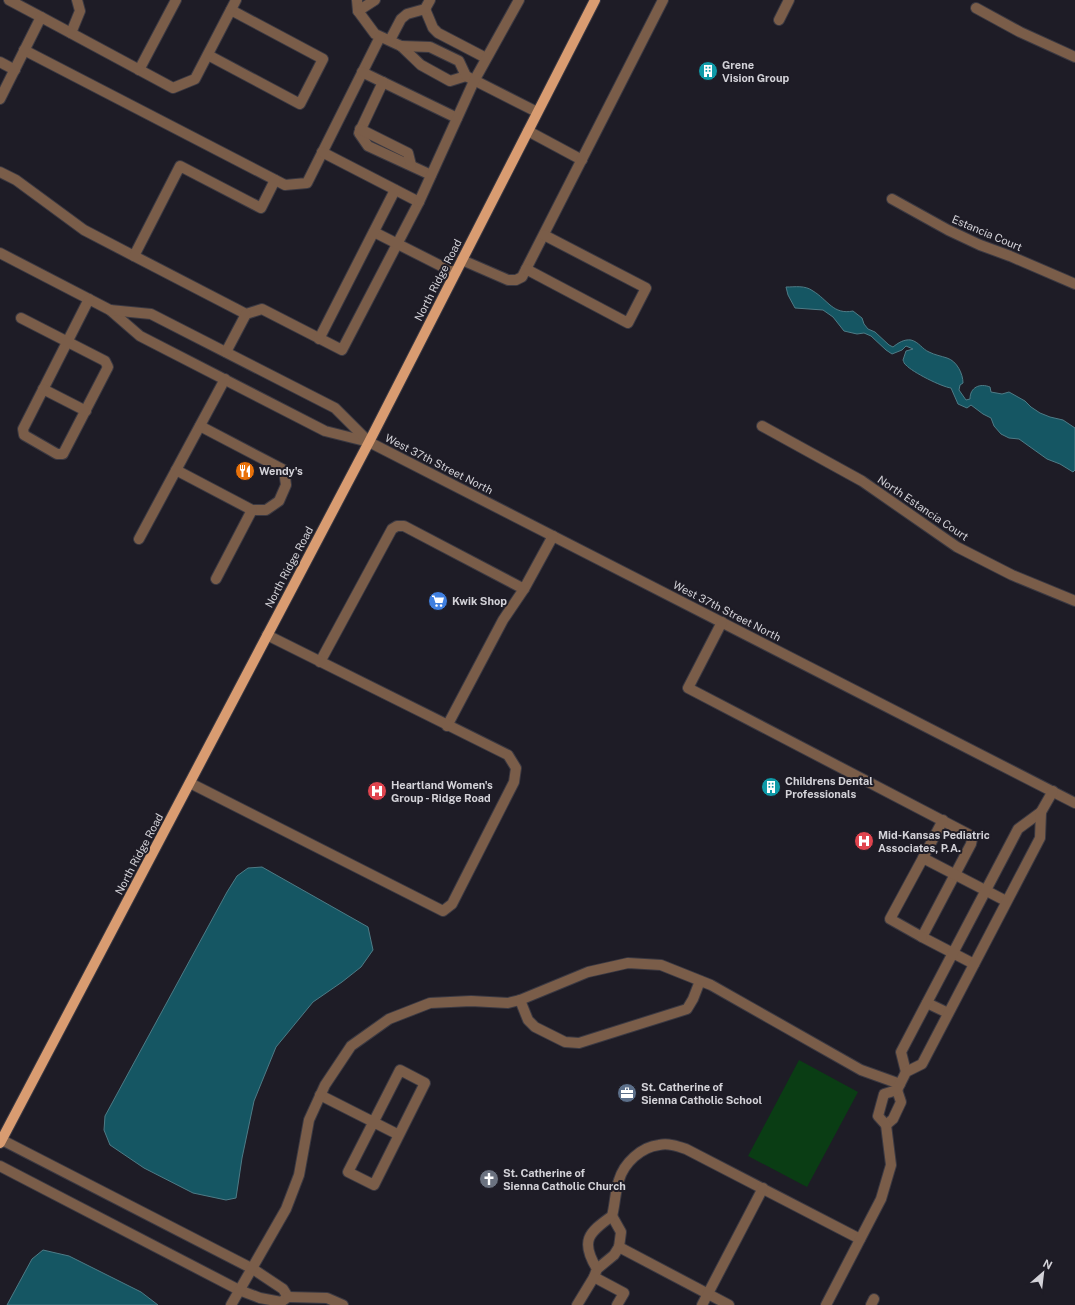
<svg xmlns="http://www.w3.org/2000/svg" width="1075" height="1305" font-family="'Public Sans',sans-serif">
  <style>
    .green { fill: #0a3d14 }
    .water { fill: #155663; stroke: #4e7b86 }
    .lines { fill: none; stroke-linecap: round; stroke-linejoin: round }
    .minor-casing { stroke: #3b3942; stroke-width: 12 }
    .major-casing { stroke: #3b3942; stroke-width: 12 }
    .minor { stroke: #7a5d49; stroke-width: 10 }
    .major { stroke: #d99c71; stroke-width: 10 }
    .labels { text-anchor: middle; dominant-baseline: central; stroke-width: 4; stroke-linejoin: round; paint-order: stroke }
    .poi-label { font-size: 11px; font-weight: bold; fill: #d3d2d8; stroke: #1e1c26; text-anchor: start }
    .street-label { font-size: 11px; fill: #d3d2d8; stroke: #1e1c26 }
  </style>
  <rect width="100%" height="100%" fill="#1e1c26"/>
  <path class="green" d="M799 1060 858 1092 807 1187 748 1156Z"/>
  <g class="water">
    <path d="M786 287C795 287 805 285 813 291 828 300 833 315 853 311L862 318 864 324 868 329 875 332 889 345 893 347C898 343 904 339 911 340 919 342 922 349 929 352 935 355 941 356 947 358 957 361 963 374 963 383L960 385 959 390 966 400 970 399C970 387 980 383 990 387L991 392 1002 394 1009 392 1025 401 1031 407 1040 413 1050 417 1063 420 1075 428V470L1073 472 1060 464 1047 459 1019 439 1009 438 1001 434 994 426 991 418 983 414 971 405 967 408 958 404 951 388C942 387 912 372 906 365 904 364 904 362 903 360L906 351 913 349 906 346 902 350 892 354 886 350 871 336 864 333 857 334 844 331 833 317 823 310 795 308 788 295Z"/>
    <path d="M262 867 368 927 373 950 361 967 342 982 313 1002 276 1047 254 1101 242 1158 236 1198 226 1200 193 1193 144 1168 110 1145 104 1130 105 1116 227 892 237 876 248 868Z"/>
    <path d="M43 1250 69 1256 141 1292 158 1305H7L32 1259Z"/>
  </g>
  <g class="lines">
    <g class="minor-casing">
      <g id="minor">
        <path d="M9 0 41 17"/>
        <path d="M357 0 358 11 375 34 401 46 421 65 450 81 466 76"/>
        <path d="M976 8 1020 32 1075 57"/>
        <path d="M425 9 433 28 438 33 486 58"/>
        <path d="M358 11 375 0"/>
        <path d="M779 20 789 0"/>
        <path d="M71 33 80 11 77 0"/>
        <path d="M390 40 401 19 407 14 425 9 430 0"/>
        <path d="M401 46 430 47 459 61 466 76 537 112"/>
        <path d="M24 50 285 185 307 183 380 37"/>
        <path d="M208 55 300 104 323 59 231 10"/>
        <path d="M0 62 15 70"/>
        <path d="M139 70 176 0"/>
        <path d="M362 72 457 118"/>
        <path d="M383 82 359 133 368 146 431 175"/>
        <path d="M0 99 41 17 173 88 195 79 236 0"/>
        <path d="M360 129 408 153 411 165"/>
        <path d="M528 131 582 160"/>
        <path d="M0 172 16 180 84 230 134 256"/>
        <path d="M275 180 261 208 180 166 134 256 246 314 262 309 342 350 419 202 322 152"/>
        <path d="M892 199 948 230 980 245 1010 256 1075 284"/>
        <path d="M419 202 474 81 519 0"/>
        <path d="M374 232 455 273"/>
        <path d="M0 253 110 310 140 336 325 431 369 442 1075 803"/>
        <path d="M462 260 508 280H516L522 277 663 0"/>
        <path d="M526 269 628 323 646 288 544 235"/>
        <path d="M110 310 151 314 335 408 369 442"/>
        <path d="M21 318 105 361 108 367 63 454H57L24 435 23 429 89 299"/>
        <path d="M319 339 395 190"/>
        <path d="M226 352 246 314"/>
        <path d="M43 389 86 411"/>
        <path d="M200 426 284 470 286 485 279 501 266 510H252"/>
        <path d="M762 426 862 481 957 547 1012 575 1075 601"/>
        <path d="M176 470 252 510 216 579"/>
        <path d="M139 539 225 379"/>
        <path d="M722 622 688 688 970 835 972 839 971 844 922 937 974 964"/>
        <path d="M320 662 392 529 397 526H404L524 589"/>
        <path d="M447 726 503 620 524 589 553 536"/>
        <path d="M190 783 443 911 452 904 514 782 516 768 508 755 267 635"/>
        <path d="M943 820 923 858 1006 901"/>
        <path d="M922 937 890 919 923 858"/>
        <path d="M520 1000 528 1020 535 1027 565 1042 579 1043 687 1009 693 999 700 981"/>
        <path d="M927 1003 948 1013"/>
        <path d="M906 1072 901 1052 1018 829 1041 812"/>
        <path d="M320 1095 399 1135 374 1185 348 1172 400 1070 425 1083 399 1135"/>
        <path d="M886 1125 893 1119 901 1102 897 1090"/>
        <path d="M0 1166 239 1290 260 1298 281 1302 288 1297 283 1289 253 1269 2 1140"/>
        <path d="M612 1216 621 1232 619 1247"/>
        <path d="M597 1269 614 1255 619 1247 729 1305"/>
        <path d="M594 1277 624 1293 617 1305"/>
        <path d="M288 1297 327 1298 343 1305"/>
        <path d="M231 1305 286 1209 299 1175 309 1120 325 1085 351 1046 389 1019 430 1003 471 1001 508 1003 520 1000 588 972 628 963 661 965 711 985 861 1070 900 1084"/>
        <path d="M577 1305 594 1277 597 1269C580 1241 588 1233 612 1216 615 1205 615 1192 619 1180 624 1163 641 1147 659 1145 668 1143 677 1146 686 1149L860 1239"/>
        <path d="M702 1305 763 1188"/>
        <path d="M826 1305 881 1199 891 1165 886 1125 878 1116 884 1094 897 1090 906 1072 922 1064 1040 838 1041 812 1053 791"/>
        <path d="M871 1305 874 1299"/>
      </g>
    </g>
    <g class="major-casing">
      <path id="major" d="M0 1143 369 442 595 0"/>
    </g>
    <use href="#minor" class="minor"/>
    <use href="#major" class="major"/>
  </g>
  <defs>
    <g id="building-disc" transform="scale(1)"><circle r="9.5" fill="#0f9aa8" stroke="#1e1c26"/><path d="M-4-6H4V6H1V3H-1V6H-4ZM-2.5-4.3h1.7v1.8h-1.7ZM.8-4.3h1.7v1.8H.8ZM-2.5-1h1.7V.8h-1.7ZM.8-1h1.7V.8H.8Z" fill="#fff"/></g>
    <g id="restaurant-disc" transform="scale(1)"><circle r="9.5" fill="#e8710a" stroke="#1e1c26"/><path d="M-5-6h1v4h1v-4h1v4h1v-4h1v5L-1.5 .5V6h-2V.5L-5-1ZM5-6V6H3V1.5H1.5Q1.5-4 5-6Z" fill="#fff"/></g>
    <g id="supermarket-disc" transform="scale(1)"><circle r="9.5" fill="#3f7fe0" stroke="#1e1c26"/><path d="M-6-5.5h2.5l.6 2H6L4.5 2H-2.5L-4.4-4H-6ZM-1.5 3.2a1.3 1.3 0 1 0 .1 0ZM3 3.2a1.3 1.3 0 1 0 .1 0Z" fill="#fff"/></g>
    <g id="hospital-disc" transform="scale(1)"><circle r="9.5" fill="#e0444e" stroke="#1e1c26"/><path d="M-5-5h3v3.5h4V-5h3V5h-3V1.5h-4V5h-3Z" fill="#fff"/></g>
    <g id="office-disc" transform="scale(1)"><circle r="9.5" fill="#5c6f8a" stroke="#1e1c26"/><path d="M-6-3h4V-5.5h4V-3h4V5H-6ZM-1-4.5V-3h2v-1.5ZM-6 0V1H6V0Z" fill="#fff"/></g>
    <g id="church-disc" transform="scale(1)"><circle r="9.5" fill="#6b7280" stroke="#1e1c26"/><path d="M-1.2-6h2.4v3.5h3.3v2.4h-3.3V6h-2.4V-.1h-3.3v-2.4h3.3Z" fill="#fff"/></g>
  </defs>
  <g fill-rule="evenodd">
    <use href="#building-disc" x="708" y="71"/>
    <use href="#restaurant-disc" x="245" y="471"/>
    <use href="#supermarket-disc" x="438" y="601"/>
    <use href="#building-disc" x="771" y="787"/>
    <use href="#hospital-disc" x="377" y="791"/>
    <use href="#hospital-disc" x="864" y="841"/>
    <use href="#office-disc" x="627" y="1093"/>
    <use href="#church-disc" x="489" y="1179"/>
  </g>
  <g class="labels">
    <g class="poi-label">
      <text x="722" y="65">Grene<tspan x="722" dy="13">Vision Group</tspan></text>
      <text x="259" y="471">Wendy's</text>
      <text x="452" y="601">Kwik Shop</text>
      <text x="785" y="781">Childrens Dental<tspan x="785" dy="13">Professionals</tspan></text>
      <text x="391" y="785">Heartland Women's<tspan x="391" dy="13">Group - Ridge Road</tspan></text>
      <text x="878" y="835">Mid-Kansas Pediatric<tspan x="878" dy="13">Associates, P.A.</tspan></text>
      <text x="641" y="1087">St. Catherine of<tspan x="641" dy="13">Sienna Catholic School</tspan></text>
      <text x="503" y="1173">St. Catherine of<tspan x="503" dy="13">Sienna Catholic Church</tspan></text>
    </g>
    <g class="street-label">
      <text transform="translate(987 233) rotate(23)">Estancia Court</text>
      <text transform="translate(438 280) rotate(-63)">North Ridge Road</text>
      <text transform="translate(439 464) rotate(27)">West 37th Street North</text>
      <text transform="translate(923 508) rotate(34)">North Estancia Court</text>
      <text transform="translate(289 567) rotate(-62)">North Ridge Road</text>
      <text transform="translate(727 611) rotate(27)">West 37th Street North</text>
      <text transform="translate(139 854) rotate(-62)">North Ridge Road</text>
    </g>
  </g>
  <g transform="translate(1043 1273) rotate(28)" stroke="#1e1c26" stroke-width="3" paint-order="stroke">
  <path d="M0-3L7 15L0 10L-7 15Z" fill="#d3d2d8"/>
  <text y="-6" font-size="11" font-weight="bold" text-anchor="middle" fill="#d3d2d8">N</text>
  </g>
</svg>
